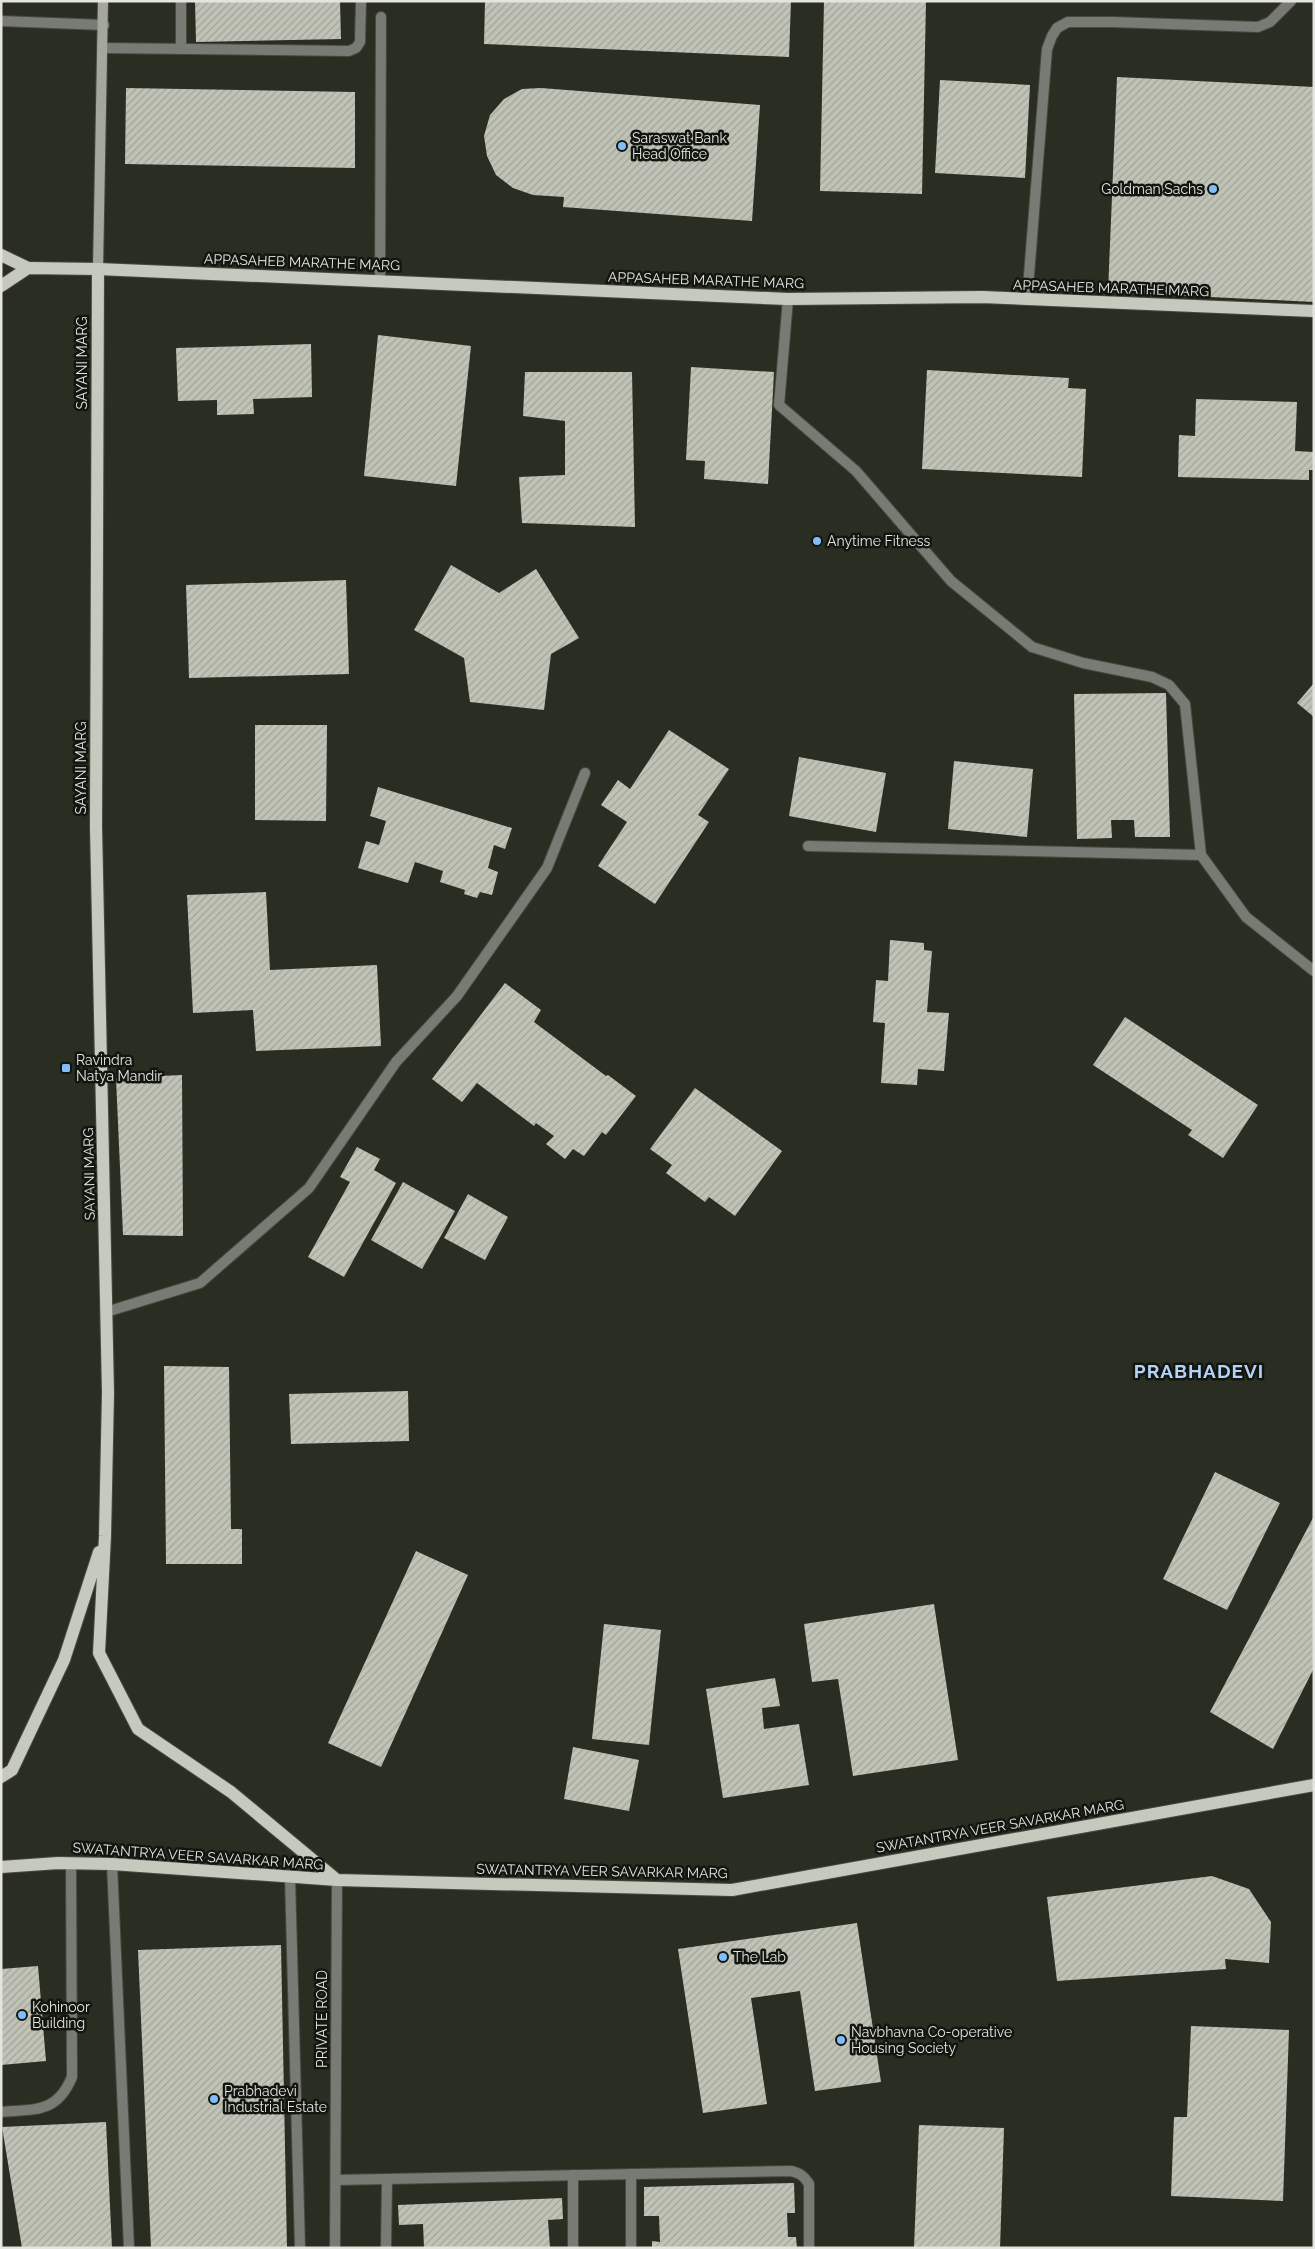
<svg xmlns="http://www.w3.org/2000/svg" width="1315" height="2249" font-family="Raleway,sans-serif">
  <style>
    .building { fill: url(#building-hatch) }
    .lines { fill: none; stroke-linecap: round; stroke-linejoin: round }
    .service-casing { stroke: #484a40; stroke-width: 12 }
    .minor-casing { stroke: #484a40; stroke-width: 12 }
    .secondary-casing { stroke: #484a40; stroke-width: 12 }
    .primary-casing { stroke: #484a40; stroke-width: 14 }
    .service { stroke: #787a74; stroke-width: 10 }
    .minor { stroke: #787a74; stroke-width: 10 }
    .secondary { stroke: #a4a79e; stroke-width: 10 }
    .primary { stroke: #c6c9bd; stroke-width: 12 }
    .poi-dot { fill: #80bdfa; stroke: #131510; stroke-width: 2 }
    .labels { text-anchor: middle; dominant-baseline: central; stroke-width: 5; stroke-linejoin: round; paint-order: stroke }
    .poi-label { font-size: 14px; fill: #e3e5de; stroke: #131510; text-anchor: start }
    .street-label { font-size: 14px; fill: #e3e5de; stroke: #131510 }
    .district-label { font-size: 19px; font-weight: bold; letter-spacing: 1px; fill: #b2d3f6; stroke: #131510 }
  </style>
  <defs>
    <pattern id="building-hatch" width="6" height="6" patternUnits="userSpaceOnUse" patternTransform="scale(1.25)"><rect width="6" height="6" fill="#c0c3b6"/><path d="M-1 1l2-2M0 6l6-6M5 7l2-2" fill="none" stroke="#a1a499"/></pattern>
  </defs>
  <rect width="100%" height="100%" fill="#2a2d22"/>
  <g class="building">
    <path d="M195 1H340L341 39 196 42Z"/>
    <path d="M485 1H791L789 57 484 44Z"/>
    <path d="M824 1H926L922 194 820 191Z"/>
    <path d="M1117 77 1314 87V302L1108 292Z"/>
    <path d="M940 80 1030 85 1025 178 935 173Z"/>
    <path d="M126 88 355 92V168L125 164Z"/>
    <path d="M541 88 760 105 752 221 563 207 564 197 533 195 513 188 496 175 487 156 484 136 490 115 504 99 522 89Z"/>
    <path d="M378 335 471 346 456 486 364 476Z"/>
    <path d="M311 344 312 397 253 399 254 414 217 415V400L178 401 176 348Z"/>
    <path d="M691 367 774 372 768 484 704 479 705 461 686 460Z"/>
    <path d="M927 370 1069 378 1068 388 1086 389 1082 477 922 469Z"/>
    <path d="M525 372H632L635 527 522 523 519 477 565 475V421L523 416Z"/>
    <path d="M1196 399 1297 402 1295 451 1314 452V470H1309V480L1178 477 1179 435 1195 436Z"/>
    <path d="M451 565 499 593 536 569 579 638 551 654 544 710 470 702 464 658 414 630Z"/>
    <path d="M346 580 349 674 189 678 186 585Z"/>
    <path d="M1314 683V717L1297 703Z"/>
    <path d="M1166 693 1170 837H1135L1134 820H1111L1112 838 1077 839 1074 694Z"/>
    <path d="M255 725H327L326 821 255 820Z"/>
    <path d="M669 730 729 769 698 815 709 822 655 904 598 866 627 822 601 805 618 780 630 789Z"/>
    <path d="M799 757 886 773 876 832 789 816Z"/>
    <path d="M954 761 1033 769 1027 837 948 829Z"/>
    <path d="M378 787 512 828 505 849 494 845 488 868 498 872 492 895 480 892 477 898 464 894 465 890 440 882 443 871 415 862 408 883 358 868 366 841 379 845 386 821 370 816Z"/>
    <path d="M266 892 270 970 377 965 381 1046 256 1051 253 1010 193 1013 187 895Z"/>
    <path d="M890 940 924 943V950L932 951 927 1012 949 1013 944 1071 918 1069 917 1085 881 1083 885 1023 873 1022 876 980 888 981Z"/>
    <path d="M505 983 541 1010 534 1022 606 1076 608 1075 636 1096 606 1135 602 1132 584 1156 573 1149 565 1159 546 1144 554 1136 536 1123 534 1126 477 1083 462 1102 432 1079Z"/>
    <path d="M1125 1017 1258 1105 1223 1158 1188 1135 1192 1130 1093 1065Z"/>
    <path d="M182 1075 183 1236 123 1235 116 1078Z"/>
    <path d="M695 1088 782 1151 735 1216 709 1197 705 1202 666 1173 672 1165 650 1149Z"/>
    <path d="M357 1147 380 1159 374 1170 396 1183 344 1277 308 1257 350 1182 340 1177Z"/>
    <path d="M403 1182 455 1211 422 1269 371 1240Z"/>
    <path d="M468 1194 508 1217 485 1260 444 1238Z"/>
    <path d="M164 1366 229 1367 231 1529H242V1564H166Z"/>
    <path d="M408 1391 409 1441 291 1444 289 1394Z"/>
    <path d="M1215 1472 1280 1503 1227 1610 1163 1579Z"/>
    <path d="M1314 1516V1668L1273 1749 1210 1712Z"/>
    <path d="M416 1551 468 1575 381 1767 328 1743Z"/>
    <path d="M934 1604 958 1760 853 1776 838 1679 812 1682 804 1624Z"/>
    <path d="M604 1624 661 1630 649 1745 592 1739Z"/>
    <path d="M775 1678 780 1706 762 1708 764 1729 799 1724 809 1785 723 1798 706 1689Z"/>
    <path d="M573 1747 639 1760 629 1811 564 1799Z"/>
    <path d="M1212 1876 1249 1889 1271 1922 1269 1963 1225 1959 1226 1969 1057 1981 1047 1897Z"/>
    <path d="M857 1923 881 2082 815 2091 800 1991 751 1998 767 2104 703 2113 678 1949Z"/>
    <path d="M281 1945 287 2248H151L138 1950Z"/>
    <path d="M38 1966 46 2061 1 2065V1969Z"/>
    <path d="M1191 2026 1289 2030 1283 2201 1171 2196 1174 2117H1187Z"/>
    <path d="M106 2122 112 2248H22L2 2127Z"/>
    <path d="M919 2125 1004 2128 1000 2248 914 2247Z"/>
    <path d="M794 2183 795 2213H787L788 2237H796L797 2248H652V2241L660 2242 659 2216H644V2187Z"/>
    <path d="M562 2198 563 2219 548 2220 550 2248H424L423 2224 399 2225 398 2205Z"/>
  </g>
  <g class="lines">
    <g class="service-casing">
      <g id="service">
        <path d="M380 281 381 17"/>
        <path d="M112 1864 129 2248"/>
        <path d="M290 1877 300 2248"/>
        <path d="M1 2112C36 2109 57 2113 72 2077L71 1863"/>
      </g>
    </g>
    <g class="minor-casing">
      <g id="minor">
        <path d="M1 21 104 25"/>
        <path d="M103 48 349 51 356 48 360 42 361 1"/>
        <path d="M181 49V1"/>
        <path d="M788 299 779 405 856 471 951 581 1032 647 1083 663 1152 677 1169 685 1185 704 1201 855 1246 917 1314 971"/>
        <path d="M1027 300 1047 49 1052 36 1057 28 1068 22H1112L1258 27 1270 22 1291 1"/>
        <path d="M808 846 1201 855"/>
        <path d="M106 1312 200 1283 309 1188 396 1062 457 996 547 868 585 773"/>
        <path d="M336 2180 791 2171C800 2173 804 2176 809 2184V2248"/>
        <path d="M335 2248 337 1880"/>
        <path d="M386 2248 387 2179"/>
        <path d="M573 2248V2175"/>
        <path d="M631 2248V2174"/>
      </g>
    </g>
    <g class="secondary-casing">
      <path id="secondary" d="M98 269 103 1"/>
    </g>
    <g class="primary-casing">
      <g id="primary">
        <path d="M1 255 28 268"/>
        <path d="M98 269 96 827 108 1393 105 1536 99 1653 138 1729 231 1792 337 1880"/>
        <path d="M1 286 28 268 98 269 788 299 982 297 1314 311"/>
        <path d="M1 1777 12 1770 64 1660 99 1552"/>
        <path d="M1 1867 58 1863 112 1864 337 1880 732 1890 1314 1785"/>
      </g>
    </g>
    <use href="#service" class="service"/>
    <use href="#minor" class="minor"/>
    <use href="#secondary" class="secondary"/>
    <use href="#primary" class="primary"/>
  </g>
  <g class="poi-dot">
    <circle cx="622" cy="146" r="5"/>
    <circle cx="1213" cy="189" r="5"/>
    <circle cx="817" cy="541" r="5"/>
    <rect x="61" y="1063" width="10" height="10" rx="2.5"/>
    <circle cx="723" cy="1957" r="5"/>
    <circle cx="22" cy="2015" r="5"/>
    <circle cx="841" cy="2040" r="5"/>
    <circle cx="214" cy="2099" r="5"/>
  </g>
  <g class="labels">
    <g class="poi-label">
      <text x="632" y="138">Saraswat Bank<tspan x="632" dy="16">Head Office</tspan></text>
      <text x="1203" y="189" text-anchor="end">Goldman Sachs</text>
      <text x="827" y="541">Anytime Fitness</text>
      <text x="76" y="1060">Ravindra<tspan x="76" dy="16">Natya Mandir</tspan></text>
      <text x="733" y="1957">The Lab</text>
      <text x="32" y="2007">Kohinoor<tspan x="32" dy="16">Building</tspan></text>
      <text x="851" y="2032">Navbhavna Co-operative<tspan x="851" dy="16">Housing Society</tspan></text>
      <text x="224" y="2091">Prabhadevi<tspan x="224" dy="16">Industrial Estate</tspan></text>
    </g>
    <g class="street-label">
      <text transform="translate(302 262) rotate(2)">APPASAHEB MARATHE MARG</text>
      <text transform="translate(706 280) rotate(2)">APPASAHEB MARATHE MARG</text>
      <text transform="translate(1111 288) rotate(2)">APPASAHEB MARATHE MARG</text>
      <text transform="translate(82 363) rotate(-90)">SAYANI MARG</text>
      <text transform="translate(81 768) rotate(-90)">SAYANI MARG</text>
      <text transform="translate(89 1174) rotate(-91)">SAYANI MARG</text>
      <text transform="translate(1000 1826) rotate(-10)">SWATANTRYA VEER SAVARKAR MARG</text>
      <text transform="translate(198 1856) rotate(4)">SWATANTRYA VEER SAVARKAR MARG</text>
      <text transform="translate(602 1871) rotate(1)">SWATANTRYA VEER SAVARKAR MARG</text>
      <text transform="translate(322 2019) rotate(-90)">PRIVATE ROAD</text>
    </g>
    <g class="district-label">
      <text x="1199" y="1371">PRABHADEVI</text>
    </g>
  </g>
  <rect width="1315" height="2249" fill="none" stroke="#e3e5de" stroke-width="5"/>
</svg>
